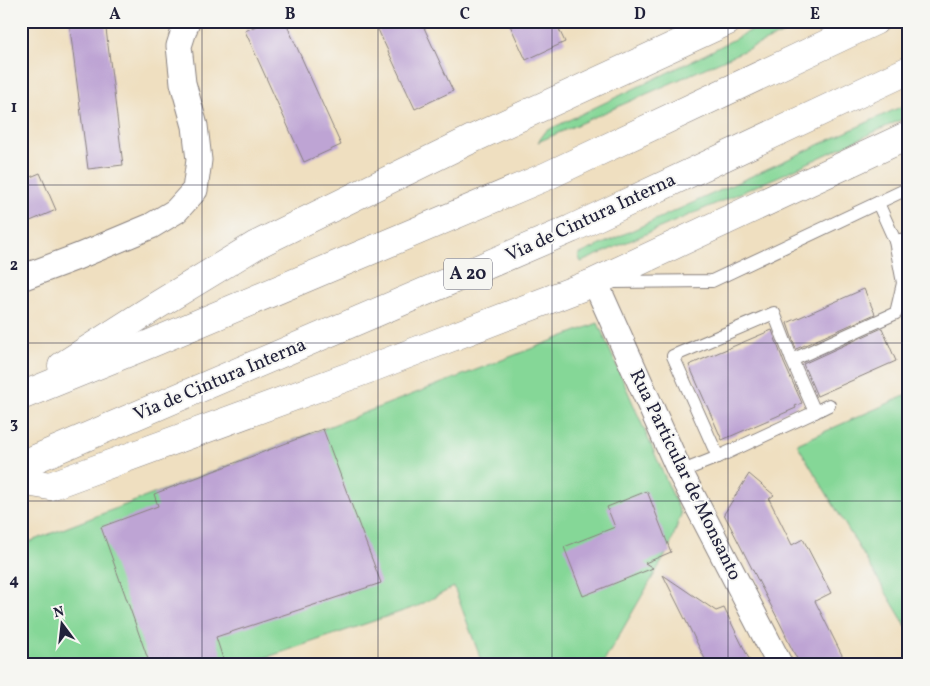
<svg xmlns="http://www.w3.org/2000/svg" width="930" height="686" font-family="Vollkorn,serif">
  <style>
    .green { fill: #85d797; stroke: #547c69 }
    .building { fill: #bea4d4 }
    .lines { fill: none; stroke-linecap: round; stroke-linejoin: round }
    .service-casing { stroke: #88807e; stroke-width: 14 }
    .minor-casing { stroke: #88807e; stroke-width: 27 }
    .motorway-casing { stroke: #88807e; stroke-width: 29 }
    .service { stroke: #fff; stroke-width: 12 }
    .minor { stroke: #fff; stroke-width: 25 }
    .motorway { stroke: #fff; stroke-width: 28 }
    .grid { fill: none; stroke: #22223b; stroke-width: 1; stroke-opacity: 0.55 }
    .labels { text-anchor: middle; dominant-baseline: central; stroke-width: 4; stroke-linejoin: round; paint-order: stroke }
    .shield { fill: #f6f6f2; stroke: #626272; stroke-width: 1 }
    .shield-label { font-size: 18px; font-weight: bold; fill: #22223b }
    .street-label { font-size: 19px; fill: #22223b; stroke: #f6f6f2 }
    .neatline { fill: none; stroke: #22223b; stroke-width: 2 }
    .grid-label { font-size: 16px; text-anchor: middle; font-weight: bold; fill: #22223b }
  </style>
  <rect width="100%" height="100%" fill="#f6f6f2"/>
  <filter id="ink" filterUnits="userSpaceOnUse"><feTurbulence type="fractalNoise" baseFrequency=".02" numOctaves="2"/><feDisplacementMap in="SourceGraphic" scale="10" xChannelSelector="R" yChannelSelector="G"/><feConvolveMatrix kernelMatrix="1 2 1 2 8 2 1 2 1" color-interpolation-filters="sRGB"/></filter>
  <filter id="wash" filterUnits="userSpaceOnUse"><feTurbulence type="fractalNoise" baseFrequency=".0096" numOctaves="4" result="noise"/><feDisplacementMap in="SourceGraphic" scale="20" xChannelSelector="R" yChannelSelector="G"/><feGaussianBlur stdDeviation="1.12" result="paint"/><feColorMatrix in="noise" values="0 0 0 0 0 0 0 0 0 0 0 0 0 0 0 0 0 1.4 0 .05"/><feComposite in="paint" operator="in"/></filter>
  <g filter="url(#wash)">
    <rect width="100%" height="100%" fill="#efdfc0"/>
    <g class="green">
      <path d="M769 21H811L538 142 546 131 700 57Z"/>
      <path d="M909 103V116L784 174 581 262 578 255 754 175Z"/>
      <path d="M598 323 681 514 669 549 602 665H483L454 587 418 606 244 665H21V545Z"/>
      <path d="M909 394V631L797 444Z"/>
    </g>
    <g id="blocks">
      <g class="building">
        <path d="M69 21H105L123 165 88 169Z"/>
        <path d="M267 21H285L341 145 304 162 245 31Z"/>
        <path d="M374 21H421L453 91 415 109Z"/>
        <path d="M508 21H555L565 42 526 60Z"/>
        <path d="M40 173 56 210 21 225V181Z"/>
        <path d="M864 289 875 314 796 349 787 323Z"/>
        <path d="M882 328 896 361 817 396 803 364Z"/>
        <path d="M772 330 784 363 802 403 795 406 796 408 722 440 689 365Z"/>
        <path d="M323 429 381 583 216 637 225 665H150L101 527 158 506 154 494Z"/>
        <path d="M749 474 774 495 769 499 792 545 803 539 831 593 815 601 847 665H800L785 635H786L724 514Z"/>
        <path d="M647 491 671 552 645 563 653 568 583 596 564 547 615 527 607 507Z"/>
        <path d="M663 575 716 611 724 608 752 665H708Z"/>
      </g>
    </g>
  </g>
  <g filter="url(#ink)">
    <use href="#blocks" fill-opacity="0" stroke="#88807e" stroke-width="1"/>
    <g class="lines">
      <g class="service-casing">
        <g id="service">
          <path d="M895 241 909 238"/>
          <path d="M612 282 712 281 909 188"/>
          <path d="M815 412 829 405"/>
          <path d="M718 457 673 356 774 313 792 360"/>
          <path d="M680 472 718 457 815 412 792 360 896 313 903 283 895 241 878 203"/>
        </g>
      </g>
      <g class="minor-casing">
        <g id="minor">
          <path d="M21 278 77 257 151 226 176 211 195 190 199 160 195 126 183 83 179 46 187 21"/>
          <path d="M595 282 680 472 780 665"/>
        </g>
      </g>
      <g class="motorway-casing">
        <g id="motorway">
          <path d="M62 366 156 306 256 245 470 140 728 21"/>
          <path d="M21 396 152 343 547 176 875 21"/>
          <path d="M21 465 571 229 909 70"/>
          <path d="M21 481 50 486 377 366 595 282 909 135"/>
        </g>
      </g>
      <use href="#service" class="service"/>
      <use href="#minor" class="minor"/>
      <use href="#motorway" class="motorway"/>
    </g>
  </g>
  <path class="grid" d="M202 21V665M378 21V665M552 21V665M728 21V665M21 185H909M21 343H909M21 501H909"/>
  <g class="labels">
    <rect class="shield" x="444" y="258.5" width="48" height="31" rx="4"/>
    <g class="shield-label">
      <text x="468" y="274">A 20</text>
    </g>
    <g class="street-label">
      <text transform="translate(591 218) rotate(-25)">Via de Cintura Interna</text>
      <text transform="translate(220 380) rotate(-23)">Via de Cintura Interna</text>
      <text transform="translate(685 475) rotate(64)">Rua Particular de Monsanto</text>
    </g>
  </g>
  <rect width="930" height="686" fill="none" stroke="#f6f6f2" stroke-width="55"/>
  <g transform="translate(62 624) rotate(345)" stroke="#f6f6f2" stroke-width="4" paint-order="stroke">
  <path d="M0-4L9 19L0 12L-9 19Z" fill="#22223b"/>
  <text y="-8" font-size="14" font-weight="bold" text-anchor="middle" fill="#22223b">N</text>
  </g>
  <rect x="28" y="28" width="874" height="630" class="neatline"/>
  <g class="grid-label">
    <text x="115" y="19">A</text>
    <text x="290" y="19">B</text>
    <text x="465" y="19">C</text>
    <text x="640" y="19">D</text>
    <text x="815" y="19">E</text>
    <text x="14" y="112">1</text>
    <text x="14" y="270">2</text>
    <text x="14" y="428">3</text>
    <text x="14" y="585">4</text>
  </g>
</svg>
